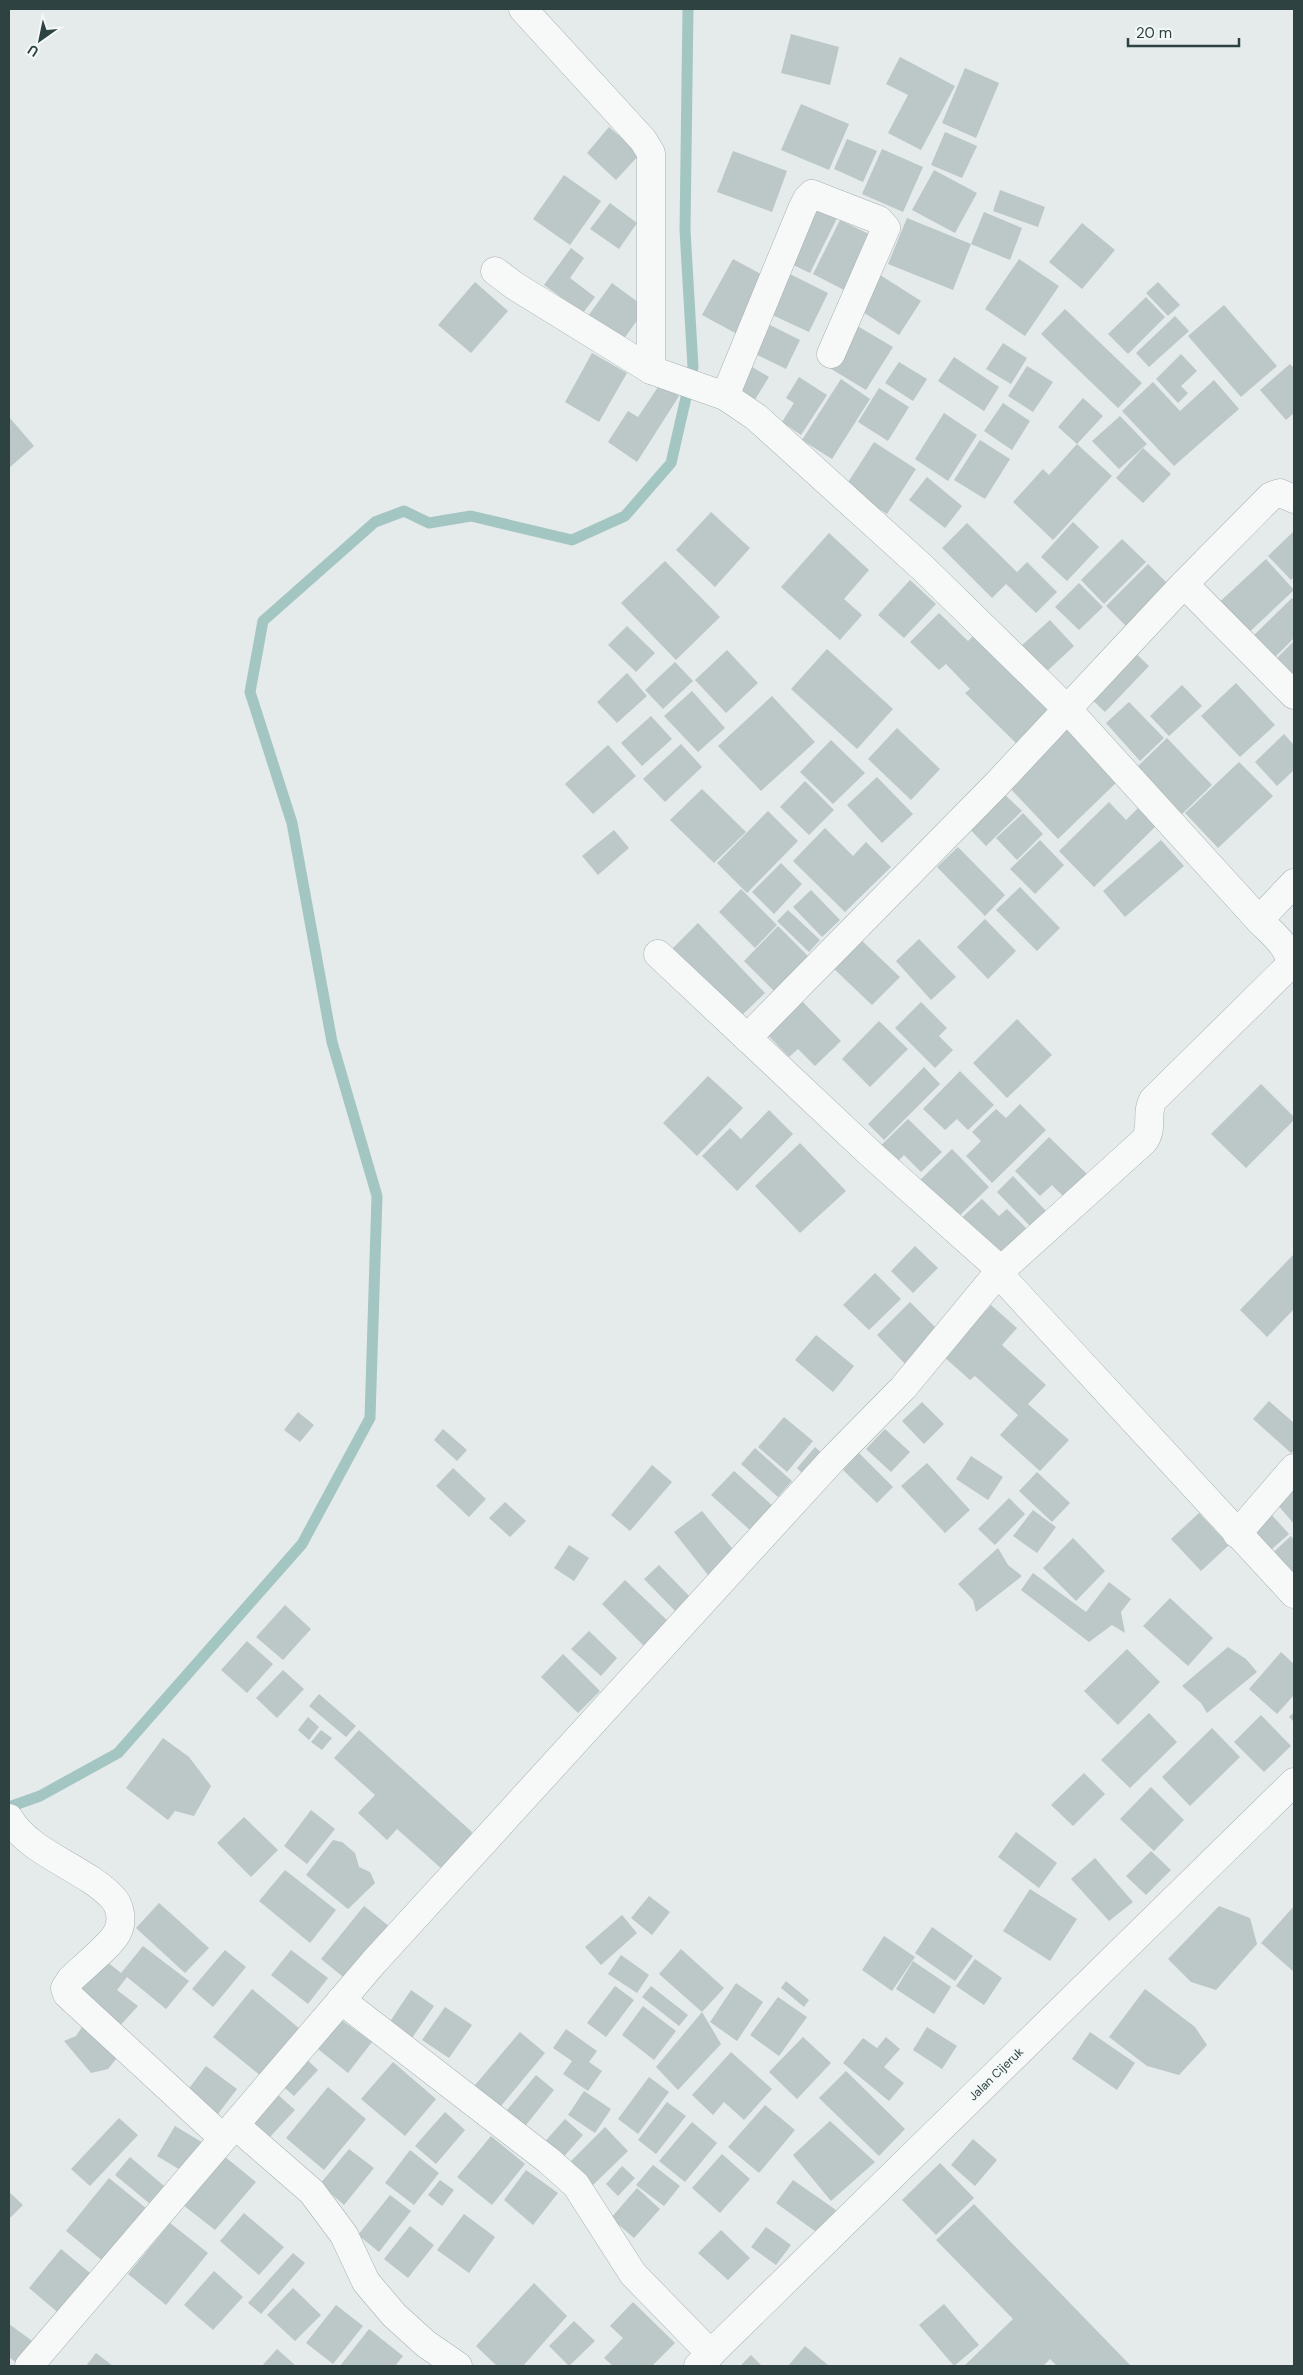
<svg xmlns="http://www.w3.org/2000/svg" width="1303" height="2375" font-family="'DM Sans',sans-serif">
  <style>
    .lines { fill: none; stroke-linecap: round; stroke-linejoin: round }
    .stream { stroke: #a4c6c2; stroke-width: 11 }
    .building { fill: #bcc7c7 }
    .minor-casing { stroke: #a7b2b1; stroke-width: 29 }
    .minor { stroke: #f7f9f9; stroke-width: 28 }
    .labels { text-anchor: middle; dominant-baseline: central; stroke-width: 4.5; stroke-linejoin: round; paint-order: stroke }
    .street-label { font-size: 12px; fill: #2e4241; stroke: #f4f8f8 }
  </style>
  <rect width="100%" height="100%" fill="#e5ebeb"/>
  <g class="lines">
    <path class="stream" d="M9 1807 40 1796 118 1753 302 1544 370 1418 377 1196 332 1042 292 823 250 692 263 621 375 522 404 511 429 523 471 516 572 540 625 516 671 463 693 367 685 230 688 9"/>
  </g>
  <g class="building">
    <path d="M791 34 839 47 830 85 781 73Z"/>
    <path d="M900 57 955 86 921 150 888 133 908 95 886 84Z"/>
    <path d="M965 68 999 83 976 138 942 123Z"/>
    <path d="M801 104 849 124 829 170 781 150Z"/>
    <path d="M609 127 640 154 616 180 587 153Z"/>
    <path d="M945 132 977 146 962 178 931 165Z"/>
    <path d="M847 139 877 151 863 182 834 169Z"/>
    <path d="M882 149 923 167 903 212 862 194Z"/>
    <path d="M733 151 787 171 772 212 717 192Z"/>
    <path d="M934 170 977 193 955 233 912 210Z"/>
    <path d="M564 175 601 201 570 245 533 219Z"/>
    <path d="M1000 190 1045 207 1038 227 993 211Z"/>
    <path d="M610 203 637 223 619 249 590 229Z"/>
    <path d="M814 207 837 218 810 273 787 262Z"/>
    <path d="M984 212 1022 228 1010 260 971 244 953 290 888 264 907 218 971 244Z"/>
    <path d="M840 220 871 235 844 290 813 274Z"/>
    <path d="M1082 223 1115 250 1082 289 1049 262Z"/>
    <path d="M571 248 584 258 570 278 595 297 583 313 544 285Z"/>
    <path d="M733 259 768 278 737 334 702 315Z"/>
    <path d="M1019 259 1059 286 1025 336 985 309Z"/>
    <path d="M788 273 828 293 809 332 768 313Z"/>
    <path d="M877 273 921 301 899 335 855 307Z"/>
    <path d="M475 282 508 311 471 353 438 325Z"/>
    <path d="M1158 282 1180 305 1168 316 1146 293Z"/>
    <path d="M612 283 646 308 623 340 588 316Z"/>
    <path d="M1146 297 1165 317 1128 354 1108 334Z"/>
    <path d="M1224 305 1277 366 1241 397 1188 336Z"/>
    <path d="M1065 309 1142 383 1118 408 1041 334Z"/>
    <path d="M1175 316 1189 331 1149 367 1136 353Z"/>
    <path d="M766 323 800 340 786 369 751 352Z"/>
    <path d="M854 324 893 347 866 390 828 367Z"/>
    <path d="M1003 343 1027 358 1011 384 986 369Z"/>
    <path d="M592 353 627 373 599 422 565 402Z"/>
    <path d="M1181 354 1197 371 1181 386 1188 393 1178 403 1156 379Z"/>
    <path d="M954 357 999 387 984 411 938 381Z"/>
    <path d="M899 362 927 379 913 401 885 383Z"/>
    <path d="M747 364 769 377 751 406 729 393Z"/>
    <path d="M1290 364 1294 368V413L1286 420 1260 390Z"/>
    <path d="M1027 366 1053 382 1033 412 1008 396Z"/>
    <path d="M799 377 827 395 801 435 782 422 794 403 786 398Z"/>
    <path d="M841 379 870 399 832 459 802 440Z"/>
    <path d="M1214 380 1239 409 1174 466 1122 411 1153 382 1180 411Z"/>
    <path d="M660 384 679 396 637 462 608 442 628 411 638 417Z"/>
    <path d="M879 388 909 407 888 441 858 422Z"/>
    <path d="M1083 398 1103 416 1077 444 1058 427Z"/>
    <path d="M1003 403 1030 421 1012 450 984 431Z"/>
    <path d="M944 413 977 435 948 481 915 459Z"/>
    <path d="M1120 416 1147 444 1119 469 1092 441Z"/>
    <path d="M9 417 34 446 9 468Z"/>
    <path d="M980 440 1010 459 985 499 954 480Z"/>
    <path d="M874 442 916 469 887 514 845 487Z"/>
    <path d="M1077 444 1112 476 1053 540 1013 502 1043 469 1049 475Z"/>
    <path d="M1143 448 1171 474 1143 503 1116 478Z"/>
    <path d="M927 477 962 506 945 528 909 500Z"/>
    <path d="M711 512 750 548 715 587 676 550Z"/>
    <path d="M1073 522 1099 547 1067 581 1041 557Z"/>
    <path d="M967 523 1017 572 1027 562 1057 592 1036 613 1006 584 992 598 942 548Z"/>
    <path d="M1294 531V577L1291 580 1268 556Z"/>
    <path d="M829 533 869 570 844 599 862 615 840 640 781 587Z"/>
    <path d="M1122 539 1146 562 1104 604 1081 580Z"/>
    <path d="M1266 559 1294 590 1242 639 1213 608Z"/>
    <path d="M665 561 720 617 676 660 621 603Z"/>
    <path d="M1148 564 1174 590 1132 632 1106 606Z"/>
    <path d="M910 580 936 604 904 638 878 615Z"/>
    <path d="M1079 583 1103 607 1079 630 1055 607Z"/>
    <path d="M1292 598 1294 600V638L1269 663 1248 641Z"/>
    <path d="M939 613 968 641 975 634 1057 715 1022 749 965 693 970 689 946 664 939 670 910 642Z"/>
    <path d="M1050 620 1074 646 1045 673 1020 647Z"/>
    <path d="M627 626 655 653 636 672 608 645Z"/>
    <path d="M1294 641V683L1271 664Z"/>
    <path d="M1130 648 1149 666 1105 712 1086 694Z"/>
    <path d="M827 649 893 709 857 749 791 689Z"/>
    <path d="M727 650 758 683 726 713 695 680Z"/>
    <path d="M675 662 693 681 663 709 645 690Z"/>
    <path d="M627 673 647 696 617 723 597 702Z"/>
    <path d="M1236 683 1275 725 1240 757 1201 716Z"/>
    <path d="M1182 685 1202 706 1169 736 1150 716Z"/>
    <path d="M692 691 725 728 698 752 664 716Z"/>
    <path d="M772 696 815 742 761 791 718 746Z"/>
    <path d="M1129 702 1164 738 1140 761 1106 723Z"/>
    <path d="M651 716 672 739 642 766 621 743Z"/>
    <path d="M1065 726 1118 781 1058 839 1005 783Z"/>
    <path d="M897 728 940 769 911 800 868 759Z"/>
    <path d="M1284 734 1294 745V770L1277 786 1255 762Z"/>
    <path d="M1167 738 1212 785 1178 818 1133 771Z"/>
    <path d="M831 740 865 773 833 804 800 772Z"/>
    <path d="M681 744 702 767 665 802 643 779Z"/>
    <path d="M608 745 636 776 593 814 565 784Z"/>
    <path d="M1239 762 1273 796 1218 848 1185 813Z"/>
    <path d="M877 777 913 814 882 843 847 805Z"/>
    <path d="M805 781 834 810 809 835 780 807Z"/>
    <path d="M998 788 1022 811 986 846 963 822Z"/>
    <path d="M702 789 746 832 714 863 670 820Z"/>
    <path d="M1109 802 1126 820 1138 808 1156 826 1094 887 1059 851Z"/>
    <path d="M768 811 798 841 747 893 717 863Z"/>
    <path d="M1023 813 1043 834 1017 860 996 838Z"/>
    <path d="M825 828 853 856 866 842 891 867 845 912 793 861Z"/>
    <path d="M614 830 629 848 598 875 582 856Z"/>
    <path d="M1040 840 1064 865 1035 894 1010 869Z"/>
    <path d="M1161 840 1184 866 1125 917 1103 891Z"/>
    <path d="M958 847 1005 895 985 916 937 867Z"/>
    <path d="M781 863 802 884 774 914 752 892Z"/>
    <path d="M1020 887 1060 928 1037 951 996 910Z"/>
    <path d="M741 889 777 925 755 948 719 912Z"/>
    <path d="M811 890 840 920 822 937 793 907Z"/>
    <path d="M788 910 820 940 809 952 777 921Z"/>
    <path d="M985 919 1016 951 988 979 957 947Z"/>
    <path d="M698 923 765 993 739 1018 672 949Z"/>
    <path d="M778 926 810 958 776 993 744 961Z"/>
    <path d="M858 937 900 977 872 1005 830 965Z"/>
    <path d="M919 939 956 977 931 1000 896 961Z"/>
    <path d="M796 995 841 1041 815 1066 798 1049 789 1057 762 1029Z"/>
    <path d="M921 1002 947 1028 939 1036 953 1050 935 1068 895 1028Z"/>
    <path d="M1017 1019 1052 1055 1007 1098 973 1063Z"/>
    <path d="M879 1021 908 1049 870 1087 842 1059Z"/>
    <path d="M924 1067 940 1084 884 1140 868 1124Z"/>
    <path d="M960 1071 994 1105 968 1130 957 1119 945 1130 923 1109Z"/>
    <path d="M708 1076 743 1108 697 1156 663 1123Z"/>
    <path d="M1261 1084 1294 1117V1120L1246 1168 1211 1134Z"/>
    <path d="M1020 1104 1046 1130 992 1183 966 1156 981 1141 972 1132 996 1109 1006 1118Z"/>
    <path d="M769 1110 793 1134 737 1191 702 1156 730 1128 741 1139Z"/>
    <path d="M908 1119 942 1152 921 1172 904 1155 889 1170 873 1153Z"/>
    <path d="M1049 1137 1087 1174 1064 1197 1052 1185 1040 1196 1015 1171Z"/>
    <path d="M800 1143 846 1191 800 1233 755 1186Z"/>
    <path d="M952 1149 989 1187 955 1220 918 1182Z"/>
    <path d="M1013 1176 1046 1211 1030 1226 997 1192Z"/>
    <path d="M982 1199 999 1216 1007 1209 1029 1231 997 1261 958 1221Z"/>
    <path d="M915 1246 938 1268 913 1293 891 1271Z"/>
    <path d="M1294 1254V1309L1267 1337 1240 1310Z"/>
    <path d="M875 1273 901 1299 869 1330 843 1305Z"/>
    <path d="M910 1302 940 1332 906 1365 877 1335Z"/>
    <path d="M991 1305 1017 1328 1002 1345 1046 1385 1028 1404 1069 1440 1040 1471 1000 1435 1018 1415 975 1376 970 1380 944 1357Z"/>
    <path d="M816 1335 854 1366 833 1392 795 1360Z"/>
    <path d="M1269 1401 1294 1423V1450L1291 1453 1253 1419Z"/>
    <path d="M922 1402 944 1424 924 1444 902 1421Z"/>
    <path d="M298 1412 314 1425 300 1442 284 1430Z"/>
    <path d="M784 1417 813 1441 787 1472 758 1447Z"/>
    <path d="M443 1429 467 1450 457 1461 434 1440Z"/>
    <path d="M885 1429 910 1452 891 1472 866 1449Z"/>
    <path d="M815 1447 824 1455 805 1476 797 1468Z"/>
    <path d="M755 1448 792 1481 778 1497 741 1464Z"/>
    <path d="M859 1453 893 1487 877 1503 843 1470Z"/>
    <path d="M971 1456 1003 1477 988 1500 956 1479Z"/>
    <path d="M927 1463 970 1510 945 1533 901 1486Z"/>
    <path d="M652 1465 672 1482 630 1531 611 1515Z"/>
    <path d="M453 1468 486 1499 469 1517 436 1486Z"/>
    <path d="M734 1471 773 1506 751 1531 711 1495Z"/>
    <path d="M1037 1472 1070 1503 1052 1522 1019 1491Z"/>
    <path d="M1294 1489V1524L1277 1504Z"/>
    <path d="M1009 1498 1025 1514 995 1545 978 1529Z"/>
    <path d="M505 1502 526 1521 510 1537 489 1518Z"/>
    <path d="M1033 1510 1056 1527 1037 1553 1013 1536Z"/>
    <path d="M702 1511 736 1553 708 1575 674 1532Z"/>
    <path d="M1199 1513 1229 1545 1201 1571 1171 1539Z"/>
    <path d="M1270 1513 1289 1534 1265 1555 1246 1534Z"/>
    <path d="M1291 1536 1294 1540V1572L1286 1579 1267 1558Z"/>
    <path d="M1073 1538 1105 1571 1076 1601 1043 1568Z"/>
    <path d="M569 1545 589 1558 574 1581 554 1568Z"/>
    <path d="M998 1548 1008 1565 1022 1576 976 1612 973 1600 958 1584Z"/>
    <path d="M659 1565 696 1603 681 1617 644 1579Z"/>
    <path d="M1033 1573 1086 1612 1109 1582 1131 1599 1121 1612 1125 1633 1112 1625 1089 1642 1021 1590Z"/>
    <path d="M625 1580 670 1623 646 1648 602 1604Z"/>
    <path d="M1170 1598 1213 1638 1188 1666 1143 1626Z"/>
    <path d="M285 1605 311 1629 283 1660 256 1637Z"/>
    <path d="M589 1631 617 1658 601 1676 571 1649Z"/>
    <path d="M247 1641 273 1664 247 1693 221 1670Z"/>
    <path d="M1228 1647 1246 1659 1257 1672 1207 1713 1201 1703 1182 1686Z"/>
    <path d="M1127 1649 1160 1682 1118 1725 1084 1691Z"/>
    <path d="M1281 1652 1294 1664V1695L1277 1714 1249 1689Z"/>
    <path d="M563 1654 600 1691 578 1713 541 1677Z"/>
    <path d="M283 1670 304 1689 277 1718 256 1698Z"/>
    <path d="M319 1694 356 1726 346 1737 309 1706Z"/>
    <path d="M1294 1712V1722L1289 1717Z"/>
    <path d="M1149 1713 1177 1742 1130 1788 1101 1760Z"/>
    <path d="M1261 1715 1291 1746 1264 1772 1234 1742Z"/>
    <path d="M308 1717 319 1727 309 1740 298 1730Z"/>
    <path d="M1212 1728 1240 1757 1190 1806 1162 1777Z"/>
    <path d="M321 1730 332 1738 322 1750 311 1742Z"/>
    <path d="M359 1730 472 1832 462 1859 443 1870 397 1829 387 1840 358 1813 375 1795 334 1758Z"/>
    <path d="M163 1738 189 1757 211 1786 194 1816 175 1811 168 1820 126 1788Z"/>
    <path d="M1084 1773 1105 1794 1073 1826 1051 1805Z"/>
    <path d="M1151 1787 1184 1820 1154 1851 1120 1819Z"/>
    <path d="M311 1810 335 1829 307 1864 284 1846Z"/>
    <path d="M244 1817 278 1850 251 1877 217 1843Z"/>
    <path d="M1016 1832 1057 1863 1039 1888 998 1857Z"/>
    <path d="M333 1840 342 1842 355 1853 359 1867 370 1872 375 1883 348 1909 306 1875Z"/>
    <path d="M1151 1851 1171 1870 1146 1895 1126 1876Z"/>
    <path d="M1095 1858 1133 1902 1109 1921 1071 1879Z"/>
    <path d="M285 1870 336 1910 310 1943 259 1901Z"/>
    <path d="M1030 1889 1077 1919 1050 1961 1003 1931Z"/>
    <path d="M649 1896 670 1912 652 1935 631 1918Z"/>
    <path d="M159 1903 209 1948 185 1973 136 1928Z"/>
    <path d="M364 1906 390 1927 347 1980 321 1959Z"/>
    <path d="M1219 1906 1250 1918 1257 1944 1216 1990 1191 1982 1168 1959Z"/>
    <path d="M1294 1906V1972L1261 1943Z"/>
    <path d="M622 1915 637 1933 601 1965 585 1947Z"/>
    <path d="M932 1927 973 1956 955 1981 915 1953Z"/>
    <path d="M884 1936 915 1957 892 1991 862 1970Z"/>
    <path d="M143 1946 189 1981 166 2009 127 1977 117 1990 138 2006 116 2030 67 1989 100 1956 121 1973Z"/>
    <path d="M681 1949 724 1988 702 2012 659 1974Z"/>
    <path d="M225 1950 246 1967 213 2007 192 1989Z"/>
    <path d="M291 1950 328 1978 308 2004 271 1975Z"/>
    <path d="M621 1955 649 1975 637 1993 608 1974Z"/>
    <path d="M975 1959 1002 1978 984 2005 956 1986Z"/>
    <path d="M913 1961 951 1987 934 2014 896 1989Z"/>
    <path d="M786 1981 809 2000 804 2007 781 1988Z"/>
    <path d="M736 1983 763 2002 737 2041 710 2022Z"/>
    <path d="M615 1986 634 2000 606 2037 587 2023Z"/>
    <path d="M651 1986 688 2015 679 2026 642 1997Z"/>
    <path d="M252 1989 300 2029 261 2076 213 2037Z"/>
    <path d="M1145 1989 1195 2027 1207 2045 1179 2075 1147 2066 1109 2037Z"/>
    <path d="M411 1990 434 2006 412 2038 389 2023Z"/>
    <path d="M778 1997 807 2017 779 2056 750 2035Z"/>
    <path d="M643 2006 676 2031 654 2060 622 2035Z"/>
    <path d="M445 2007 472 2025 449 2058 422 2040Z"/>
    <path d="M702 2012 721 2044 678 2090 656 2067Z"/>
    <path d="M88 2018 121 2053 108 2069 91 2073 64 2041 76 2036Z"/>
    <path d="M340 2019 372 2042 348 2073 318 2049Z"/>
    <path d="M927 2027 957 2046 942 2069 913 2050Z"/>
    <path d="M566 2029 597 2051 589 2062 602 2071 588 2091 563 2074 572 2061 553 2048Z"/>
    <path d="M520 2032 545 2053 496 2112 470 2091Z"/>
    <path d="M1090 2032 1135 2063 1117 2090 1072 2059Z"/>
    <path d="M803 2037 831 2063 797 2099 769 2072Z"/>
    <path d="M886 2037 900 2049 884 2067 904 2083 889 2101 843 2063 863 2038 877 2048Z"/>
    <path d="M731 2052 772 2089 744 2120 724 2102 713 2115 692 2095Z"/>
    <path d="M302 2055 318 2070 294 2096 278 2082Z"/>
    <path d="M393 2062 436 2099 405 2136 361 2099Z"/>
    <path d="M206 2066 237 2089 218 2114 187 2091Z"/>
    <path d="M846 2071 905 2129 879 2156 819 2098Z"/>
    <path d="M536 2075 554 2090 522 2130 503 2115Z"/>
    <path d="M649 2077 669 2092 638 2134 618 2119Z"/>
    <path d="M328 2087 366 2119 324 2170 286 2138Z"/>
    <path d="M584 2091 611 2109 595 2133 568 2115Z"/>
    <path d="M276 2093 295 2110 270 2137 251 2120Z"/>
    <path d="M667 2102 686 2116 656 2154 638 2140Z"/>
    <path d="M765 2105 795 2130 759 2173 728 2147Z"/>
    <path d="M445 2112 465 2130 436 2164 415 2146Z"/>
    <path d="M119 2118 138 2135 90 2186 71 2169Z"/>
    <path d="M565 2119 583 2135 559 2162 541 2146Z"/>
    <path d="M830 2121 875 2162 831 2201 793 2155Z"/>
    <path d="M692 2122 717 2143 685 2182 659 2161Z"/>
    <path d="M175 2126 205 2144 187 2174 157 2156Z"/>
    <path d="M605 2127 628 2151 591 2187 568 2164Z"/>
    <path d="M491 2136 525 2164 492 2205 457 2177Z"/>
    <path d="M973 2139 997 2160 975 2186 951 2165Z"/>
    <path d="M349 2149 374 2168 344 2205 320 2184Z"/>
    <path d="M410 2150 439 2173 414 2205 385 2183Z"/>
    <path d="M722 2154 750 2179 720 2213 692 2188Z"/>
    <path d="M224 2156 256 2182 215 2230 183 2205Z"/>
    <path d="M130 2157 170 2191 155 2208 115 2175Z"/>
    <path d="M940 2163 974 2198 936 2235 902 2200Z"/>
    <path d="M653 2165 680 2186 664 2206 636 2185Z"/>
    <path d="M622 2166 635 2178 618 2196 606 2184Z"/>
    <path d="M526 2170 558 2193 533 2225 504 2200Z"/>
    <path d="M109 2178 147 2209 104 2262 66 2231Z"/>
    <path d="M440 2180 454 2190 442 2206 428 2195Z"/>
    <path d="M793 2180 836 2210 819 2234 776 2203Z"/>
    <path d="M637 2188 660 2209 634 2238 611 2218Z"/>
    <path d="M9 2192 23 2205 9 2219Z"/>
    <path d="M390 2195 411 2211 379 2252 358 2235Z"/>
    <path d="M974 2204 1131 2366H1057L1050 2359 1043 2366H964L1013 2319 936 2240Z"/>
    <path d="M244 2213 284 2247 259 2275 220 2241Z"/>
    <path d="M464 2214 495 2237 469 2273 437 2250Z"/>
    <path d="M170 2223 208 2253 166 2305 128 2274Z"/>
    <path d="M410 2226 434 2245 408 2278 384 2259Z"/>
    <path d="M766 2227 791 2245 776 2265 751 2247Z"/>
    <path d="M721 2230 750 2258 728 2280 698 2253Z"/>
    <path d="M61 2249 95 2277 62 2316 29 2288Z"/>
    <path d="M293 2253 305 2263 261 2314 248 2303Z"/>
    <path d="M214 2271 243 2297 213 2330 184 2305Z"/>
    <path d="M534 2283 567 2316 523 2366H497L476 2346Z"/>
    <path d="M293 2288 321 2315 295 2341 267 2315Z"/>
    <path d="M633 2302 675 2343 652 2366H613L604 2358 623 2338 610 2326Z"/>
    <path d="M944 2304 979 2345 954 2366 919 2325Z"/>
    <path d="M336 2305 363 2326 333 2364 306 2343Z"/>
    <path d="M574 2321 595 2341 569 2366 549 2346Z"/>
    <path d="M9 2324 35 2343 19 2365 9 2357Z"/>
    <path d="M369 2329 403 2356 395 2366H340Z"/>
    <path d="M805 2346 829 2366H788Z"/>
    <path d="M277 2349 296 2366H262Z"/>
    <path d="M96 2353 113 2366H86Z"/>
    <path d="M751 2355 762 2366H740Z"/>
  </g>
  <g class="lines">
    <g class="minor-casing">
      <g id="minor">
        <path d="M523 9 643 140 651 153V370"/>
        <path d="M495 271 515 286 651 370 725 396 756 417 923 568 1068 710 1259 920 1294 883"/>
        <path d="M725 396 802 209 807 199 812 194 879 220 886 228 831 354"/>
        <path d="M1184 584 1294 695"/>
        <path d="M658 954 874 1157 994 1264 998 1273 1294 1594"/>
        <path d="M747 1038 997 784 1184 584 1271 496 1280 493 1294 499"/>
        <path d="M1237 1534 1294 1468"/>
        <path d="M9 1818C30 1854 83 1867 112 1897 121 1906 123 1922 117 1933 110 1946 82 1968 71 1979L65 1988 67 1994 223 2138"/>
        <path d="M341 2000 548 2160 576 2185 633 2274 711 2354"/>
        <path d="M235 2125 312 2192 344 2235 366 2282 394 2315 426 2344 458 2366"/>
        <path d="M29 2366 373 1963 833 1459 903 1388 998 1273 1144 1141C1154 1128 1145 1114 1153 1100L1289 966C1293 948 1270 932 1259 920"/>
        <path d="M698 2366 1294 1782"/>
      </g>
    </g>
    <use href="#minor" class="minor"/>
  </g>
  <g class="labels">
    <g class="street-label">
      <text transform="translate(996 2074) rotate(-44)">Jalan Cijeruk</text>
    </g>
  </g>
  <rect width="1303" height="2375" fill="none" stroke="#2e4241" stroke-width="20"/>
  <g transform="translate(40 40) rotate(213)" stroke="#f4f8f8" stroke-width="4" paint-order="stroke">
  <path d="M0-4L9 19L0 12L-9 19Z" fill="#2e4241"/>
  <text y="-8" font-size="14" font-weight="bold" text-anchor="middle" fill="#2e4241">U</text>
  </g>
  <path d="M1128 38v8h111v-8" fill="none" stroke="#2e4241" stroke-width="2.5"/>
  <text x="1136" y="38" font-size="15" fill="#2e4241" stroke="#f4f8f8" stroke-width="4" paint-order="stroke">20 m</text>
</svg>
